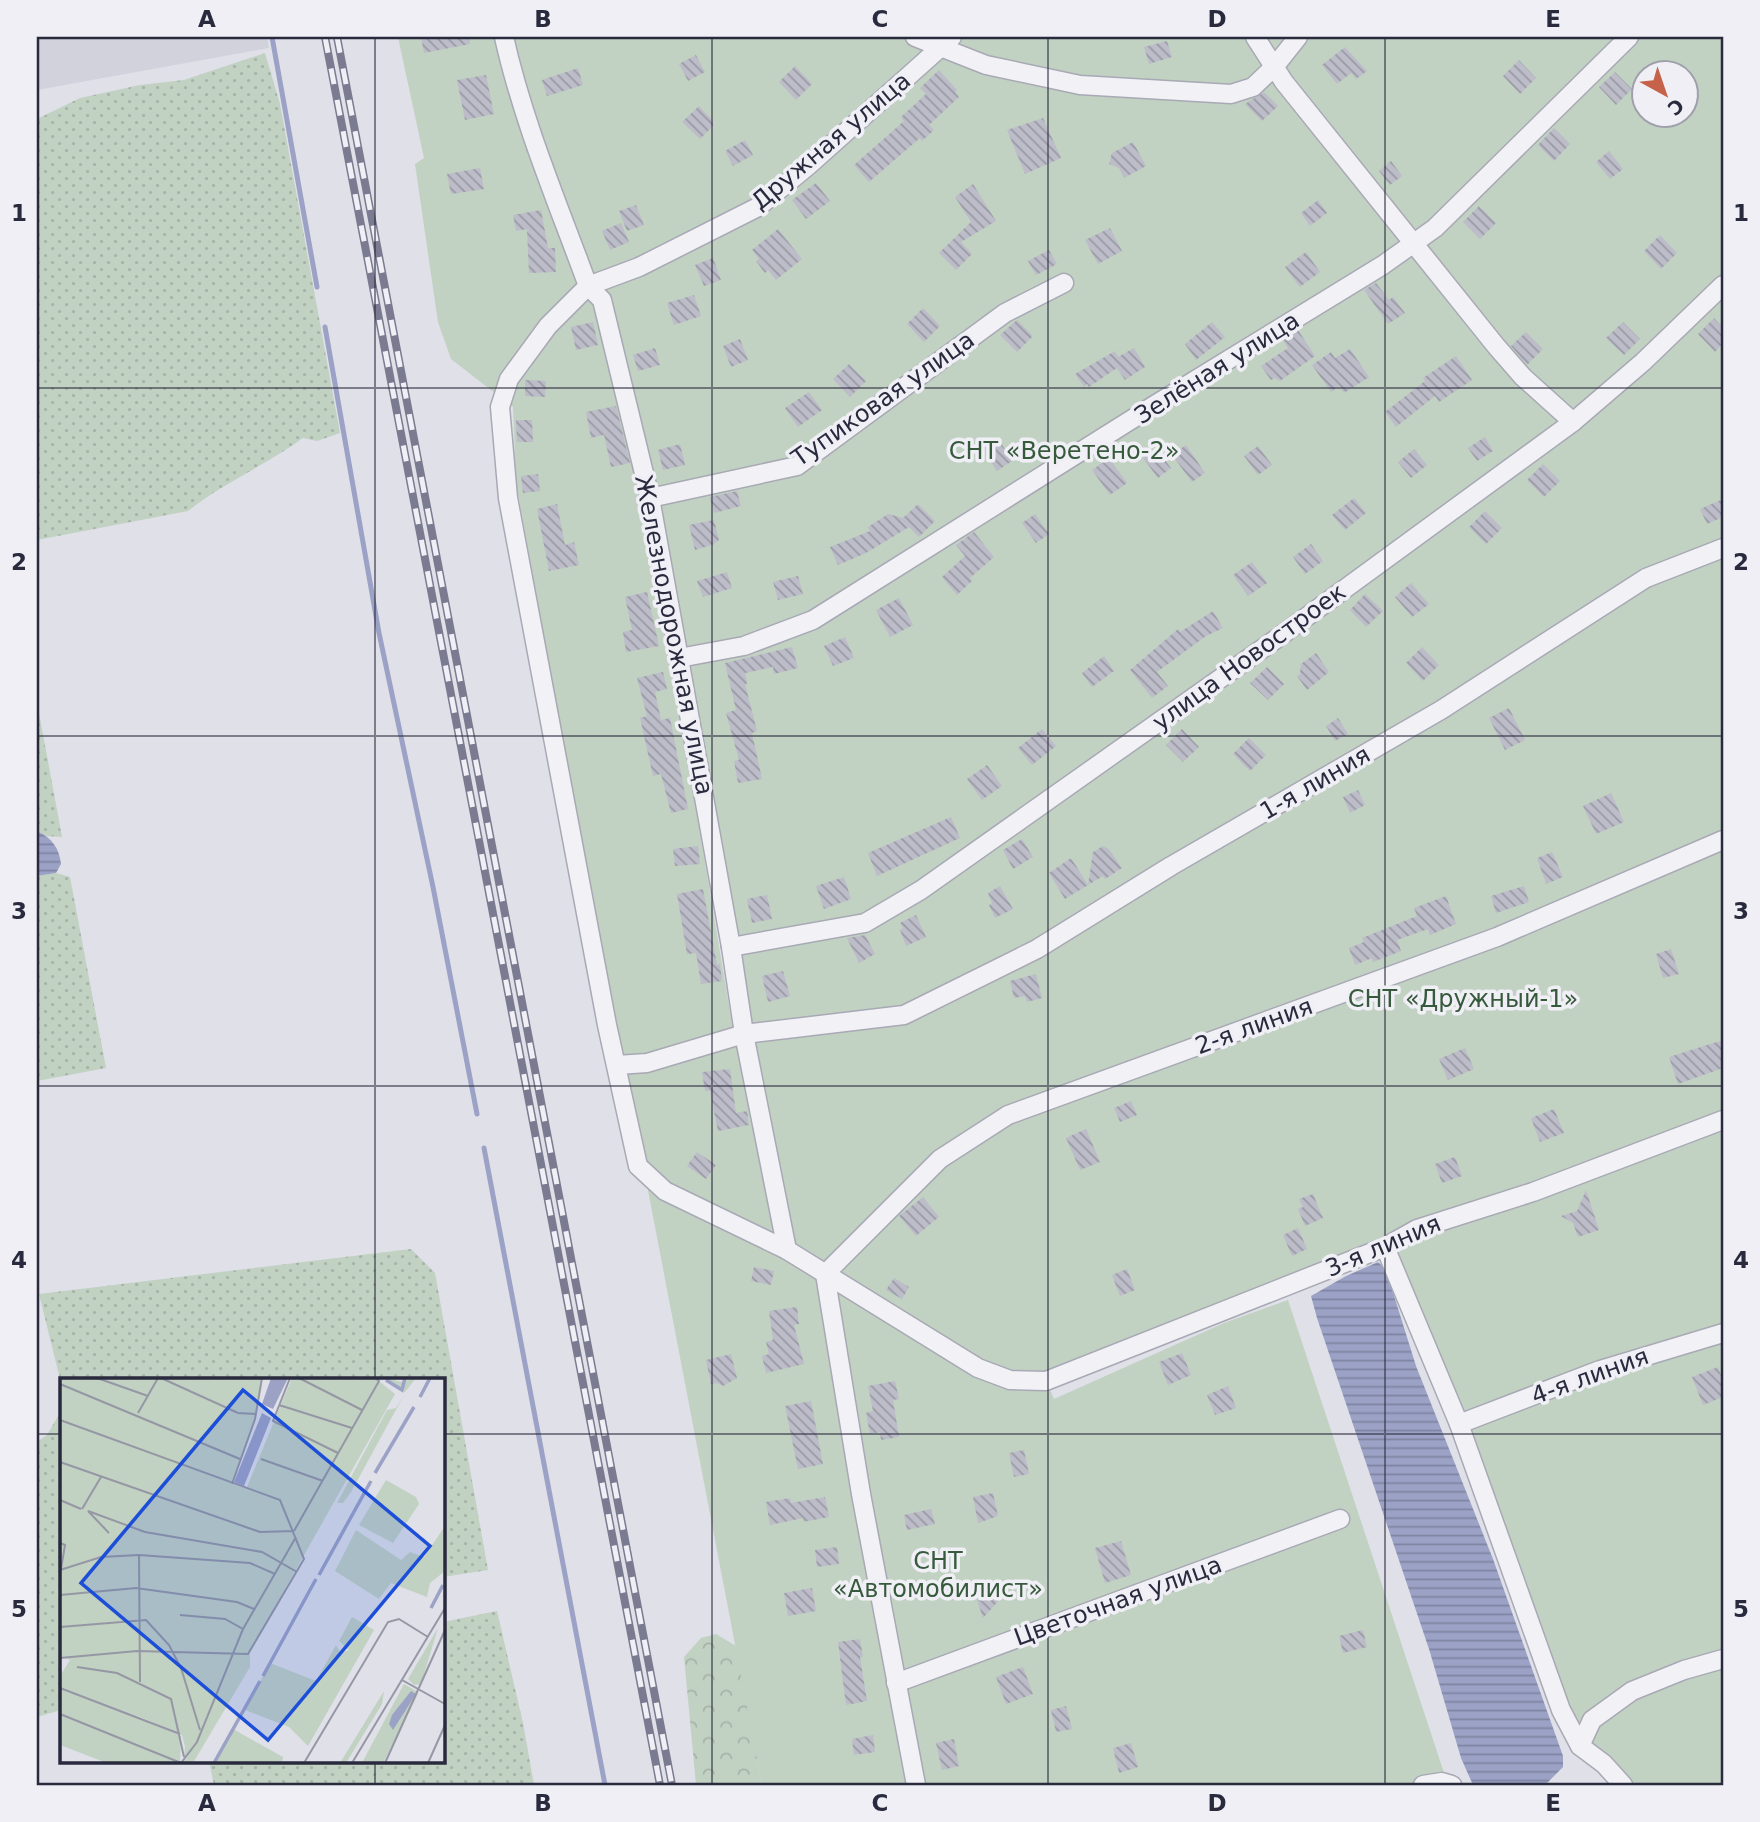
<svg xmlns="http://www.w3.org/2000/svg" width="1760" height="1822" font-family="'DejaVu Sans',sans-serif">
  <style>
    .built { fill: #d1d2dc }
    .grass { fill: url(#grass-dots) }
    .forest { fill: url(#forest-crowns) }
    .garden { fill: #c1d1c2; fill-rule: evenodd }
    .water { fill: url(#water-rules) }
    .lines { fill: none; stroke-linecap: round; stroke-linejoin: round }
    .stream { stroke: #9ca2c6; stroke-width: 5 }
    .building { fill: url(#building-back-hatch) }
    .minor-casing { stroke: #a8a9b5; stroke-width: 21 }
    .minor { stroke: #f2f2f6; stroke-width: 18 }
    .rail-casing { stroke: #7a7b90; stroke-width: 8 }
    .rail { stroke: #efeff5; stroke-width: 5; stroke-dasharray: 16; stroke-linecap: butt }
    .grid { fill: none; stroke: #292a3e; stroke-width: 2; stroke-opacity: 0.55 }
    .labels { text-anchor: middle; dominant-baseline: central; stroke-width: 7; stroke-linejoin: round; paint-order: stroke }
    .street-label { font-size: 24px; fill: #292a3e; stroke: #efeff5 }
    .park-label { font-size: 24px; fill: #37593c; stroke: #efeff5 }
    .inset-river { fill: none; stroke: #9ca2c6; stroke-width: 3.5 }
    .inset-road { fill: none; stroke: #9697a4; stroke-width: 2 }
    .view { fill: #1d4ed8; fill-opacity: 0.15; stroke: #1d4ed8; stroke-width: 3.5 }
    .inset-edge { fill: none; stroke: #292a3e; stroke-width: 3.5 }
    .neatline { fill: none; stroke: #292a3e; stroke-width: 2.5 }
    .grid-label { font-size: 23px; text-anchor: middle; font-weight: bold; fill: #292a3e }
  </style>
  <defs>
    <pattern id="grass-dots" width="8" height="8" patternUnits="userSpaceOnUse" patternTransform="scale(1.75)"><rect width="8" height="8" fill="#c1d1c2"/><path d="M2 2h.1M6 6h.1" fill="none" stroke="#a6b4a8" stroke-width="1.8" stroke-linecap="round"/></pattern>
    <pattern id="forest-crowns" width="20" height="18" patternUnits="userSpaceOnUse" patternTransform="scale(1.75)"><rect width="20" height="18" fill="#c1d1c2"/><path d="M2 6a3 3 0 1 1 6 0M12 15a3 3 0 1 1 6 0" fill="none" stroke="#a6b4a8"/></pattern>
    <pattern id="water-rules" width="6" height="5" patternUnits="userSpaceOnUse" patternTransform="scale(1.75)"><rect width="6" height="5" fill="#9ca2c6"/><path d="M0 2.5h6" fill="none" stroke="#7f84a2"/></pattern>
    <pattern id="building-back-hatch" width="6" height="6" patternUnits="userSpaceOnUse" patternTransform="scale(1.75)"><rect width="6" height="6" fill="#bdbdca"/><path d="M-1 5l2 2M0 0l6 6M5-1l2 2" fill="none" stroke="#9a9aa5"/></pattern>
  </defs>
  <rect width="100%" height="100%" fill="#dfe0e8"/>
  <path class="built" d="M37 37H267L269 48 37 90Z"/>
  <g class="grass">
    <path d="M265 53 280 104 340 433 317 441 303 438C266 465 223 483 188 511L37 540V119L80 98 140 85 184 80Z"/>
    <path d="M37 702 62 837 47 836 37 831Z"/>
    <path d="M56 873 70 877 106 1068 37 1081V876Z"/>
    <path d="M411 1249 435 1273 488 1570 443 1577V1379H61V1383L39 1294Z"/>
    <path d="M61 1411V1710L37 1717V1442L47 1435Z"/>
    <path d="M497 1611 523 1723 534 1785H214L209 1761H443V1622Z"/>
  </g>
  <path class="forest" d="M716 1634 736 1646 762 1785H696L684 1657 701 1638Z"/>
  <path class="garden" d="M398 37H1723V1785H1623L1580 1746 1384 1247 1046 1381 1054 1399 1224 1323 1288 1300 1448 1785H762L592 898 516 483 513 407 451 359 438 322 415 164 424 158ZM1644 74H1686V116H1644ZM669 648 743 1033 732 1024Z"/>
  <g class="water">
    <path d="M37 831C52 838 59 848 61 864L56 873 37 876Z"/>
    <path d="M1378 1262 1386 1270 1416 1366 1493 1559 1563 1756V1767L1545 1785H1473L1461 1758 1429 1649 1317 1318 1311 1296 1346 1276Z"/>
  </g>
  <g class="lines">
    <g class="stream">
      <path d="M272 37 317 287"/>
      <path d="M325 327 379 633 433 887 477 1114"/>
      <path d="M484 1148 605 1785"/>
    </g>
  </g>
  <g class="building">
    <path d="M421 37H469L470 44 424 53Z"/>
    <path d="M1167 41 1172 57 1149 64 1144 47Z"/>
    <path d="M1345 47 1367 71 1356 79 1351 73 1337 84 1322 65Z"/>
    <path d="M696 55 705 72 688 81 679 64Z"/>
    <path d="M1519 60 1536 78 1520 94 1503 76Z"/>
    <path d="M795 66 812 84 796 100 779 82Z"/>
    <path d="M578 68 583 85 547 96 542 80Z"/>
    <path d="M939 70 957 90 955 92 959 97 929 125 934 130 922 141 920 138 869 182 854 165 904 121 901 117 926 94 920 88Z"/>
    <path d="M1615 72 1632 89 1616 105 1599 87Z"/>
    <path d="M486 75 494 114 465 120 457 80Z"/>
    <path d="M1264 92 1278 106 1262 121 1245 104Z"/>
    <path d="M699 106 713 121V126L700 139 682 122Z"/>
    <path d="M1043 118 1061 158 1025 174 1007 130Z"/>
    <path d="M1554 128 1570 144 1554 161 1538 145Z"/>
    <path d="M745 140 753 155 733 166 725 151Z"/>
    <path d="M1133 142 1146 166 1124 178 1119 168 1109 164 1112 153Z"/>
    <path d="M1609 151 1623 169 1610 179 1596 162Z"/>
    <path d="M1391 161 1402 176 1390 185 1379 171Z"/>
    <path d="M480 168 484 189 451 194 447 174Z"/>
    <path d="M816 183 830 201 806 219 792 200Z"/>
    <path d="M973 184 996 221 961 242 972 254 956 270 939 253 971 222 955 197Z"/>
    <path d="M1318 200 1327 213 1310 226 1301 213Z"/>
    <path d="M636 205 644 225 627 231 619 211Z"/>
    <path d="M1479 206 1496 223 1480 239 1463 222Z"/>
    <path d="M541 210 548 248H555L556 272 529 273 527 229 516 231 513 215Z"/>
    <path d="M621 223 629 242 610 250 602 231Z"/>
    <path d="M1110 228 1122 251 1098 264 1085 240Z"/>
    <path d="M778 229 802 259 776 280 768 270 765 273 756 261 759 259 752 250Z"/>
    <path d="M1660 235 1677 253 1661 269 1644 251Z"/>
    <path d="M1049 250 1057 264 1036 275 1028 261Z"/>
    <path d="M1306 252 1320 272 1300 287 1285 267Z"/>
    <path d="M713 258 721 280 704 286 695 265Z"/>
    <path d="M1376 283 1389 300 1393 297 1405 313 1388 324 1364 290Z"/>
    <path d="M694 295 701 316 674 325 667 303Z"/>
    <path d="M923 308 940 326 924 342 907 324Z"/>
    <path d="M1714 318 1723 328V343L1715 352 1698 334Z"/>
    <path d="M1017 320 1033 336 1017 352 1000 335Z"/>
    <path d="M593 322 598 345 576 350 571 327Z"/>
    <path d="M1212 322 1225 337 1196 360 1185 344Z"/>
    <path d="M1623 322 1640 339 1624 355 1606 338Z"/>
    <path d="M1298 330 1315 356 1280 381 1275 378 1271 380 1261 366 1288 348 1283 340Z"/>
    <path d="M1526 332 1543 349 1527 365 1511 346Z"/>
    <path d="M740 339 748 360 731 367 723 346Z"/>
    <path d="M655 348 660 365 638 371 633 355Z"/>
    <path d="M1134 348 1145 367 1125 380 1117 368 1089 387 1087 384 1084 387 1075 374 1115 351 1118 357Z"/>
    <path d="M1350 349 1369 377 1344 393 1339 386 1331 392 1312 365 1331 352 1335 358Z"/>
    <path d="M1456 356 1472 380 1439 402 1435 396 1396 427 1385 412 1425 381 1423 378Z"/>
    <path d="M849 364 866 381 850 397 833 379Z"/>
    <path d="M525 380 546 381 545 397 525 396Z"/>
    <path d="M809 392 822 410 798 427 785 408Z"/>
    <path d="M616 406 630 463 611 467 604 435 591 438 586 412Z"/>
    <path d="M516 420H532L533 442H517Z"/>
    <path d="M1485 437 1493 451 1477 461 1468 448Z"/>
    <path d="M1001 443 1012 461 997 471 985 453Z"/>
    <path d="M680 444 685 465 663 470 658 450Z"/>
    <path d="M1186 445 1205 473 1192 482 1172 455Z"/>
    <path d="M1258 446 1272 465 1258 475 1244 456Z"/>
    <path d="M1156 448 1171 468 1158 478 1143 458Z"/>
    <path d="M1414 449 1427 465 1411 478 1398 462Z"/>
    <path d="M1109 458 1127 483 1110 495 1092 470Z"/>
    <path d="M1543 464 1560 481 1544 497 1527 480Z"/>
    <path d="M538 474 540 491 523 493 521 476Z"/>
    <path d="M737 491 741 506 714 513 710 497Z"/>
    <path d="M1354 498 1366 513 1345 530 1332 515Z"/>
    <path d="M1723 499V517L1707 524 1700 509Z"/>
    <path d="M557 504 565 545 574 542 579 565 549 571 537 509Z"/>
    <path d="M918 504 935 521 919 537 909 527 866 553 838 565 830 547 870 531 868 527 888 514 903 518Z"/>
    <path d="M1485 511 1502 528 1486 544 1469 527Z"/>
    <path d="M1035 514 1049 534 1036 543 1022 523Z"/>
    <path d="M714 520 719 540 712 545 695 550 689 525Z"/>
    <path d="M974 532 994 557 970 578 972 581 957 595 942 577 965 556 956 545Z"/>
    <path d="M1311 544 1323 561 1305 574 1293 557Z"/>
    <path d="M1252 562 1267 583 1248 596 1233 575Z"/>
    <path d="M727 572 732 588 703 597 697 581Z"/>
    <path d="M798 576 803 594 778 600 773 582Z"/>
    <path d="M1411 583 1429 604 1412 617 1395 597Z"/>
    <path d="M647 592 659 646 626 652 623 632 632 630 625 597Z"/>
    <path d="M1365 594 1383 611 1366 627 1350 610Z"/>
    <path d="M899 598 913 625 890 637 876 610Z"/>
    <path d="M1213 611 1223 628 1206 636 1157 672 1168 686 1152 698 1130 670 1178 629 1180 632Z"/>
    <path d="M845 637 854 658 833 666 824 646Z"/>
    <path d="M792 647 798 668 774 674 773 667 745 673 747 684H745L757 731 752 733 762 779 738 783 734 761 739 760 726 713 736 710 725 663Z"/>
    <path d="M1422 647 1439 665 1423 681 1406 663Z"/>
    <path d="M1316 653 1329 672 1307 690 1297 676 1300 674 1301 664Z"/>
    <path d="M1104 656 1114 671 1092 687 1082 673Z"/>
    <path d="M1267 667 1284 684 1268 700 1250 683Z"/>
    <path d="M663 672 667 689 655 692 661 720 670 718 688 809 671 813 661 774 653 776 640 718 647 716 637 678Z"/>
    <path d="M1509 708 1525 740 1505 750 1489 718Z"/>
    <path d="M1338 718 1348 734 1335 741 1326 726Z"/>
    <path d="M1042 729 1056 746 1032 765 1018 748Z"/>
    <path d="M1182 729 1199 747 1183 762 1166 745Z"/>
    <path d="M1249 738 1266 755 1250 771 1233 754Z"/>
    <path d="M987 765 1002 786 982 800 967 779Z"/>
    <path d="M1358 790 1365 805 1350 813 1343 797Z"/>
    <path d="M1611 793 1624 822 1596 834 1583 806Z"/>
    <path d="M951 817 960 838 877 876 868 853Z"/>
    <path d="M1022 839 1033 857 1013 869 1003 850Z"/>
    <path d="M698 846 700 864 675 866 673 849Z"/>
    <path d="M1103 846 1109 849 1122 868 1105 879 1103 876 1088 885 1093 852Z"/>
    <path d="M1552 852 1563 877 1546 884 1537 858Z"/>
    <path d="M1071 858 1088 885 1065 899 1049 873Z"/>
    <path d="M844 877 851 899 824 909 816 886Z"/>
    <path d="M1000 886 1013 909 995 918 989 905 992 903 988 893Z"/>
    <path d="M1524 886 1529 902 1496 913 1491 896Z"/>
    <path d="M703 889 717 965 720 964 722 981 701 984 696 953 687 954 677 894Z"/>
    <path d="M767 895 772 919 752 923 747 899Z"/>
    <path d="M1446 896 1456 924 1430 935 1428 929 1397 940 1401 951 1373 962 1372 958 1355 965 1349 948 1364 942 1362 938 1417 916 1414 908Z"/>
    <path d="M916 915 926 937 906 946 900 930 903 928 900 923Z"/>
    <path d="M865 935 875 954 859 963 847 938Z"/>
    <path d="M1671 949 1679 974 1663 978 1656 954Z"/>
    <path d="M783 971 790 996 768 1002 762 976Z"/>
    <path d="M1036 974 1042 998 1027 1002 1025 996 1014 998 1010 981Z"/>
    <path d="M1723 1040V1068L1678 1084 1669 1057Z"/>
    <path d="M1465 1048 1474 1069 1448 1080 1439 1059Z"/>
    <path d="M730 1069 736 1113 747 1111 749 1125 718 1131 710 1091H705L702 1072Z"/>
    <path d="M1131 1101 1137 1115 1120 1122 1114 1108Z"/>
    <path d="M1554 1109 1564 1133 1540 1142 1531 1118Z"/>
    <path d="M1086 1129 1100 1162 1080 1170 1066 1138Z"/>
    <path d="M697 1152 716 1165 706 1179 687 1166Z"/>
    <path d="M1455 1157 1462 1176 1442 1183 1435 1164Z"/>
    <path d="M1586 1190 1599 1230 1578 1237 1573 1223 1561 1216 1577 1211Z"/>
    <path d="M1313 1194 1323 1218 1305 1226 1298 1209 1303 1207 1299 1199Z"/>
    <path d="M923 1197 939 1217 916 1236 899 1216Z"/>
    <path d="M1298 1228 1307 1249 1292 1256 1283 1235Z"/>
    <path d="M754 1267 774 1271 771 1285 751 1281Z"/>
    <path d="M1127 1269 1135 1290 1120 1296 1112 1275Z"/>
    <path d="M894 1278 909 1287 902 1299 886 1290Z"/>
    <path d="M797 1307 799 1324 794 1325 804 1364 766 1373 762 1356 769 1354 766 1342 773 1340 769 1311Z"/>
    <path d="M1182 1353 1191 1375 1168 1385 1159 1362Z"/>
    <path d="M731 1354 737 1378 723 1386 717 1383 711 1384 706 1360Z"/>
    <path d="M1718 1367 1723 1381V1397L1703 1405 1692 1377Z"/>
    <path d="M895 1381 899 1399 893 1400 899 1437 881 1440 880 1432 870 1434 866 1413 873 1411 868 1386Z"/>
    <path d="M1228 1386 1236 1408 1215 1415 1207 1395Z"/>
    <path d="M811 1401 823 1464 798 1469 785 1406Z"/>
    <path d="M1024 1450 1029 1474 1014 1477 1009 1453Z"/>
    <path d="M993 1493 998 1516 978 1523 973 1497Z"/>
    <path d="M825 1497 829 1517 803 1522V1518L770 1525 766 1502 790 1498 791 1503Z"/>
    <path d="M931 1509 935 1524 907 1530 904 1515Z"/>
    <path d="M1121 1541 1131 1575 1105 1583 1095 1548Z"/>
    <path d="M837 1547 839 1564 817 1567 815 1550Z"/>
    <path d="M812 1588 816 1611 788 1616 784 1593Z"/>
    <path d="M1009 1589 983 1618 977 1600Z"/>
    <path d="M1363 1630 1367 1647 1343 1653 1339 1636Z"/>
    <path d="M860 1639 863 1657H860L867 1701 846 1705 838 1642Z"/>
    <path d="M1023 1667 1033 1694 1006 1704 996 1677Z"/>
    <path d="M1066 1706 1072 1729 1056 1732 1051 1710Z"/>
    <path d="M873 1735 875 1752 854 1755 852 1739Z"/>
    <path d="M954 1739 959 1766 942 1770 936 1743Z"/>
    <path d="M1131 1743 1138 1767 1119 1773 1113 1748Z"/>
  </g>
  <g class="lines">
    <g class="minor-casing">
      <g id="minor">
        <path d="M504 37C523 122 558 204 588 286L602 300 650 498 731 947 744 1034 787 1250"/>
        <path d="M915 37 986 65 1080 85 1231 94 1253 87 1275 66 1298 37"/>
        <path d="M952 37 809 165 758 207 639 267 588 286 548 326 509 379 500 407 508 498 607 1025 638 1166 665 1191 787 1250 978 1368 1010 1380 1046 1381 1385 1247 1417 1229 1533 1192 1723 1120"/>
        <path d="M1255 37 1284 82 1496 346 1523 377 1573 422"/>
        <path d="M650 498 797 466 1005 313 1064 283"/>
        <path d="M679 658 744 646 813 620 1153 406 1383 265 1435 228 1629 37"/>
        <path d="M731 947 865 923 921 890 1279 637 1573 422 1643 362 1723 285"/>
        <path d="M617 1065 647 1063 744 1034 904 1015 1037 949 1171 866 1441 710 1646 578 1723 548"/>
        <path d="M1385 1247 1459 1424 1561 1710 1580 1746 1604 1764 1623 1785"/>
        <path d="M825 1274 940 1159 1008 1115 1497 937 1723 840"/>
        <path d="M825 1274 861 1494 916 1785"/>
        <path d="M1459 1424 1600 1370 1723 1333"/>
        <path d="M896 1683 1340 1519"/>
        <path d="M1580 1746 1592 1720 1632 1691 1684 1670 1723 1659"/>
        <path d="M1423 1785 1442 1782 1452 1785"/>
      </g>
    </g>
    <use href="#minor" class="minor"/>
    <g class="rail-casing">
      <g id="rail">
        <path d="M325 37 660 1785"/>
        <path d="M337 37 672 1785"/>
      </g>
    </g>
    <use href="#rail" class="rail"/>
  </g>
  <path class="grid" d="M375 37V1379M712 37V1785M1048 37V1785M1385 37V1785M37 388H1723M37 736H1723M37 1086H1723M37 1434H61M443 1434H1723M375 1761V1785"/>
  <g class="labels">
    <g class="street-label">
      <text transform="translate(831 141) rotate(-40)">Дружная улица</text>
      <text transform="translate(1217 368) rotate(-32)">Зелёная улица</text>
      <text transform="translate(883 399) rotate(-35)">Тупиковая улица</text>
      <text transform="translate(674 635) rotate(79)">Железнодорожная улица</text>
      <text transform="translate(1249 657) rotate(-36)">улица Новостроек</text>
      <text transform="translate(1315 783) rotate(-30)">1-я линия</text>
      <text transform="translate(1254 1026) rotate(-20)">2-я линия</text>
      <text transform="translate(1383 1246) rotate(-23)">3-я линия</text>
      <text transform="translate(1590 1376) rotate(-20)">4-я линия</text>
      <text transform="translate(1118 1601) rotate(-20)">Цветочная улица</text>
    </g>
    <g class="park-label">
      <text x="1064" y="451">СНТ «Веретено-2»</text>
      <text x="1463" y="999">СНТ «Дружный-1»</text>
      <text x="938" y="1561">СНТ<tspan x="938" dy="28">«Автомобилист»</tspan></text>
    </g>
  </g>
  <g transform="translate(60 1378)">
    <rect width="385" height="385" fill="#dfe0e8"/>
    <path d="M326 0 342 4 356 0 345 14ZM326 102 356 119 359 126 333 165 299 147ZM385 148V193L370 205 367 219 331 205 319 221 275 193 296 152 341 182 350 174 364 179ZM292 239 314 252 248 368 229 349 185 332 210 285 256 303 276 267 281 275 289 272 279 263ZM173 351 223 379 222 385H154Z" fill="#c1d1c2"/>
    <path d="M344 17 291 114 283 125H277L327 32 336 30ZM378 250 361 306 354 307 348 301ZM344 306 358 314 357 318 323 385 303 383ZM324 313 322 326 286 385H280Z" fill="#c1d1c2"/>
    <path d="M0 0H202L196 36 172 106 220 122 187 109 232 0H315L335 16 190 273V289L133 385H123L130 376 124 381 125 369 122 357 62 331 121 358 120 385H47L0 367V298L10 282 0 278Z" fill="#c1d1c2"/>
    <path d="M211 0H228L213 31 202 26ZM202 35 211 40 184 108 174 104ZM351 313 356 316 333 352 329 346 332 337Z" fill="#9ca2c6"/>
    <path class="inset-river" d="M326 2 342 12 345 0M360 19 370 0M315 95 354 29M259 197 311 103M371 230 383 207M203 298 256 201M154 385 200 303"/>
    <path class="inset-road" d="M37 0 88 18M101 0 178 35 196 36M230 0 213 43 278 75M239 0 302 32M0 6 180 81M219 27 292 50M78 35 98 0M0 42 220 122 244 181 188 276 77 273 0 280M201 81 263 103M0 84 200 154 234 153M172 106 195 41 202 0M0 122 21 131M22 131 41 99M234 153 319 3 315 0M49 155 28 133 85 154 202 174 237 194M0 165 5 167 1 191M79 177 80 304M0 192 41 179 79 177 190 185 215 196M0 217 76 210 177 224 194 231M120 237 165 241 183 251M0 249 86 242 109 267 121 290 140 352M17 289 57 295 111 321 124 379M342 302 385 326M0 310 120 356M0 336 121 385 137 364 183 251 236 159M244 385 328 244 339 241 368 259M292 385 385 230M325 385 385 252M368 385 385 347"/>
    <path class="view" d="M183 12 370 168 208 362 21 205Z"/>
    <rect width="385" height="385" class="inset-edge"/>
  </g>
  <rect width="1760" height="1822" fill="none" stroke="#efeff5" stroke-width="77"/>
  <g transform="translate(1665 94) rotate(140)"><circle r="33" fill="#efeff5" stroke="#a0a0ac" stroke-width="2"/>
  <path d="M0-5L12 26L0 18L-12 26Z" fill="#c6614a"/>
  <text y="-10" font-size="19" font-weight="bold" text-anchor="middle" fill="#292a3e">С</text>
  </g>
  <rect x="38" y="38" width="1684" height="1746" class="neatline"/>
  <g class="grid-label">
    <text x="207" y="27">A</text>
    <text x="543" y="27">B</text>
    <text x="880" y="27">C</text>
    <text x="1217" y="27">D</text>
    <text x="1553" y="27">E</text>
    <text x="19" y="221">1</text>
    <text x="1741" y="221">1</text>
    <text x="19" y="570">2</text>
    <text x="1741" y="570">2</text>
    <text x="19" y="919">3</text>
    <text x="1741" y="919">3</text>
    <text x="19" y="1268">4</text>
    <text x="1741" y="1268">4</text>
    <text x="19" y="1617">5</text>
    <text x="1741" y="1617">5</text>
    <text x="207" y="1811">A</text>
    <text x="543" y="1811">B</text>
    <text x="880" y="1811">C</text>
    <text x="1217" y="1811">D</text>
    <text x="1553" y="1811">E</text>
  </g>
</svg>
